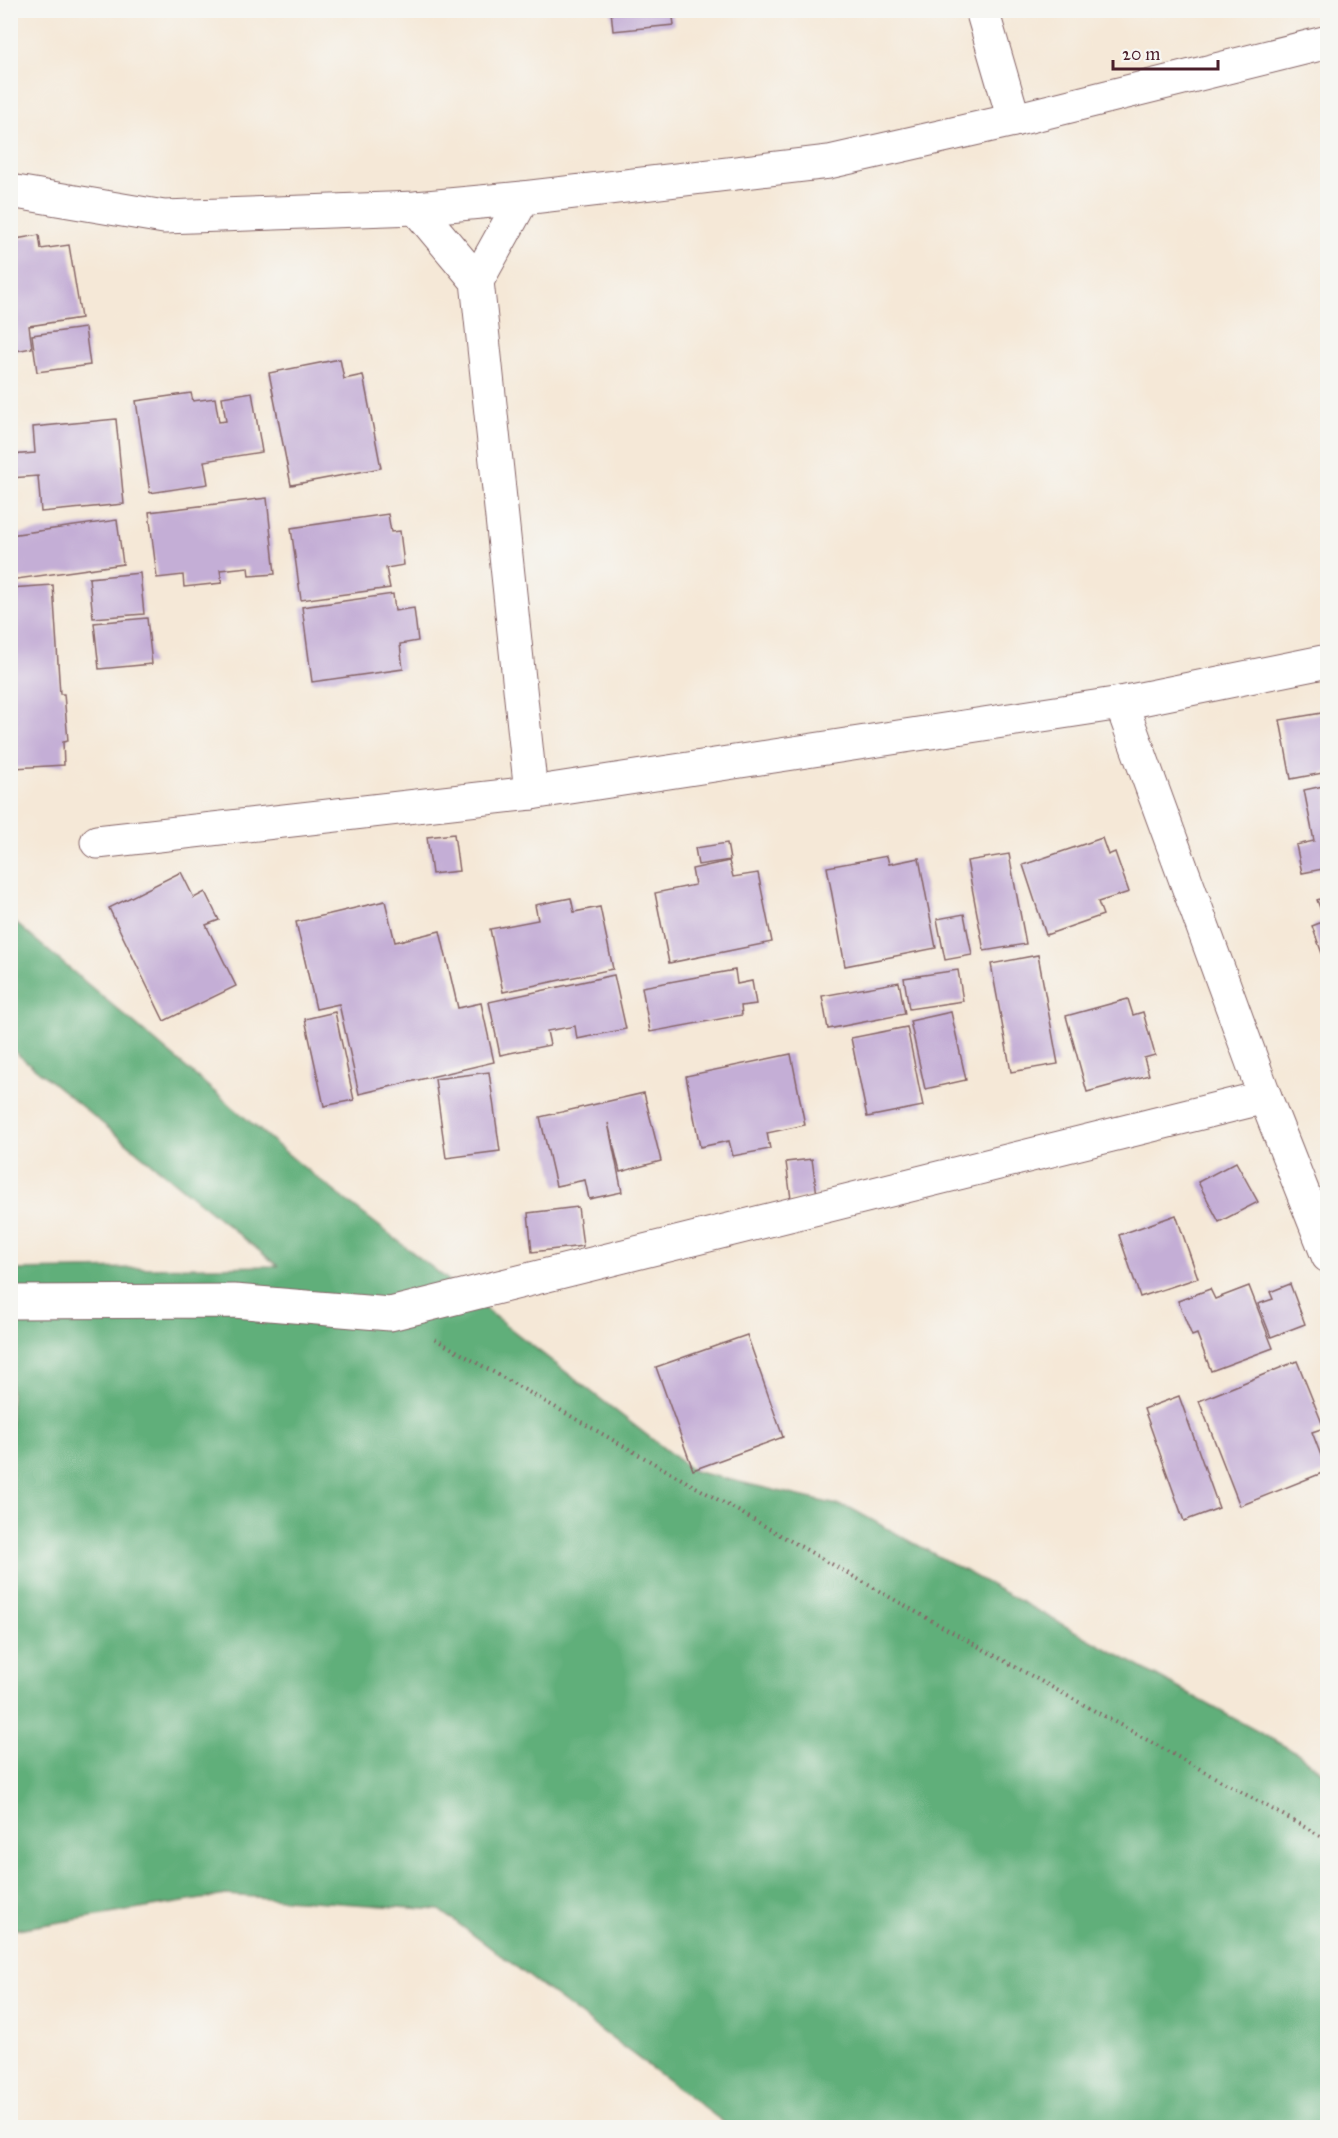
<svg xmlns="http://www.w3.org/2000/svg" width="1338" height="2138" font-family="'IM FELL Great Primer',serif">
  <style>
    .forest { fill: #60af7a; stroke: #556752; stroke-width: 1.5 }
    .building { fill: #c4aed6 }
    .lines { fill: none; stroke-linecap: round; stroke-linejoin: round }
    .street-casing { stroke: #866567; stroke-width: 35 }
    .path { stroke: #866567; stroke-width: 4; stroke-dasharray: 1.5 4.5; stroke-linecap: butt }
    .street { stroke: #fff; stroke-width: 33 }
  </style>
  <rect width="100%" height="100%" fill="#f6f6f2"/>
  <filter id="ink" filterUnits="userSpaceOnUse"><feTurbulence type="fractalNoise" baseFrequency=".0167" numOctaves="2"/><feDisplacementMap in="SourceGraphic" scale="12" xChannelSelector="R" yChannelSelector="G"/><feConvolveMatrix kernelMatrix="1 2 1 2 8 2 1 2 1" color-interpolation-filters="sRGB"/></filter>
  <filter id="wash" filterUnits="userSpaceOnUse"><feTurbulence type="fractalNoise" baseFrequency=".008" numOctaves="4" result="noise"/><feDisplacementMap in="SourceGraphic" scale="24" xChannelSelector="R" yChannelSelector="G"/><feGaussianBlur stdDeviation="1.35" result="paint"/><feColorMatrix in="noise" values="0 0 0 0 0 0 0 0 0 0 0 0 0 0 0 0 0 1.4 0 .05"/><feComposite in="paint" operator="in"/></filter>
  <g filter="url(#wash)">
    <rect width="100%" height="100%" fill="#f5e8d7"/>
    <path class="forest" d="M11 919 302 1166 693 1471 850 1508 1299 1754 1327 1776V2127H730L440 1910 226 1895 11 1930V1270L278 1266 11 1049Z"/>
    <g id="blocks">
      <g class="building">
        <path d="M611 10H672L674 25 613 31Z"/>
        <path d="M39 235 41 249 69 245 81 318 29 326 32 348 10 352V240Z"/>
        <path d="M85 328 90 365 37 372 32 335Z"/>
        <path d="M340 359 344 379 363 375 381 468 291 485 269 373Z"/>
        <path d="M252 392 262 452 204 461 208 484 150 493 136 401 191 393 193 401 215 398 219 422 226 421 222 397Z"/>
        <path d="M116 419 124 504 41 512 38 476 10 478V455L35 453 33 427Z"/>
        <path d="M267 498 275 574 249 576 248 567 220 570 222 583 184 587 183 575 157 578 149 512Z"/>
        <path d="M388 514 391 532 400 531 404 565 386 568 390 588 301 600 291 528Z"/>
        <path d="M117 520 123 564 10 580V535Z"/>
        <path d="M140 573 144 614 93 618 89 578Z"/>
        <path d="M53 585 60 694H64L68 741 63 742 64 765 14 768 10 715V588Z"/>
        <path d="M393 594 395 611 414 608 418 641 400 644 403 669 312 682 302 607Z"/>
        <path d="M147 618 152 664 99 669 94 623Z"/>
        <path d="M1328 712V772L1291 779 1280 720Z"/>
        <path d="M1328 785V868L1302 873 1296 845 1314 841 1304 790Z"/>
        <path d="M454 834 459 871 432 874 427 837Z"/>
        <path d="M1102 838 1108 855 1115 852 1129 892 1098 902 1103 915 1046 935 1023 865Z"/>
        <path d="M727 843 730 860 698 865 695 848Z"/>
        <path d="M1009 854 1026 944 984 951 967 861Z"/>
        <path d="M887 856 889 864 919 858 936 948 845 966 827 867Z"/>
        <path d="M729 861 733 877 758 873 772 942 669 963 655 893 695 885 692 869Z"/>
        <path d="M181 872 194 898 205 892 219 920 206 925 236 986 164 1021 109 908Z"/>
        <path d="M1328 896V957L1324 959 1312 926 1325 921 1317 900Z"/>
        <path d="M571 898 574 912 600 907 613 969 503 992 490 929 538 920 535 905Z"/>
        <path d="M385 901 395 942 440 931 458 1008 481 1003 494 1062 359 1094 339 1004 316 1009 296 922Z"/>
        <path d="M964 914 972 955 945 960 937 919Z"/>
        <path d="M1038 955 1058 1064 1011 1072 991 964Z"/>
        <path d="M735 970 737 984 752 981 756 1004 741 1006 742 1015 650 1032 642 987Z"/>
        <path d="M958 970 963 1001 909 1009 904 978Z"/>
        <path d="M614 975 626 1029 577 1039 575 1026 547 1031 550 1045 500 1055 489 1002Z"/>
        <path d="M899 982 905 1014 828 1029 822 996Z"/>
        <path d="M1128 999 1133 1015 1143 1012 1155 1055 1144 1058 1149 1075 1087 1092 1066 1016Z"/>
        <path d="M335 1012 354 1100 324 1106 305 1019Z"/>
        <path d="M951 1012 966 1080 925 1089 910 1021Z"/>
        <path d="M907 1027 923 1106 867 1117 851 1038Z"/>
        <path d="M791 1054 805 1125 767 1133 770 1149 733 1156 729 1141 700 1147 686 1076Z"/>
        <path d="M489 1072 500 1151 446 1158 435 1079Z"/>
        <path d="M644 1093 661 1161 620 1172 608 1123 622 1192 589 1199 585 1180 556 1186 540 1117Z"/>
        <path d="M812 1159 817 1195 791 1199 786 1162Z"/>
        <path d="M1236 1162 1258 1202 1219 1222 1198 1182Z"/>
        <path d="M578 1207 583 1246 532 1252 528 1213Z"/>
        <path d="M1176 1215 1198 1278 1140 1297 1119 1235Z"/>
        <path d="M1290 1284 1305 1324 1271 1337 1258 1304 1273 1299 1270 1292Z"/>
        <path d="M1249 1286 1273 1348 1211 1371 1197 1334 1192 1336 1178 1301 1210 1289 1215 1299Z"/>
        <path d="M747 1335 783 1437 693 1470 656 1367Z"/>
        <path d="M1297 1361 1324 1428 1312 1432 1327 1471 1240 1506 1199 1401Z"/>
        <path d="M1179 1396 1219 1508 1184 1521 1144 1409Z"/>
      </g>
    </g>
  </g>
  <g filter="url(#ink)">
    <use href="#blocks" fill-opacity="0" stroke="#866567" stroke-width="1.5"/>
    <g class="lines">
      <g class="street-casing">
        <g id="street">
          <path d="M982 10 1014 120"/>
          <path d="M10 191 164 217 416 208 523 198 829 162 1014 120 1328 42"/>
          <path d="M416 208 477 281 531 793"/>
          <path d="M477 281 523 198"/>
          <path d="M1121 703 1265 1097 1328 1256"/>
          <path d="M97 842 531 793 1121 703 1328 661"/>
          <path d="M10 1302 234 1301 390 1314 1265 1097"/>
        </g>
      </g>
      <path class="path" d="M435 1339 916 1612 1328 1840"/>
      <use href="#street" class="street"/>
    </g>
  </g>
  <rect width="1338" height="2138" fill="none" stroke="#f6f6f2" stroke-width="36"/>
  <path d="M1113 60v9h105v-9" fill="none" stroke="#4a1f2b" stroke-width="3"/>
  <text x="1122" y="60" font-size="18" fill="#4a1f2b" stroke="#f6f6f2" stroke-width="4.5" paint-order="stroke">20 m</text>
</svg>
